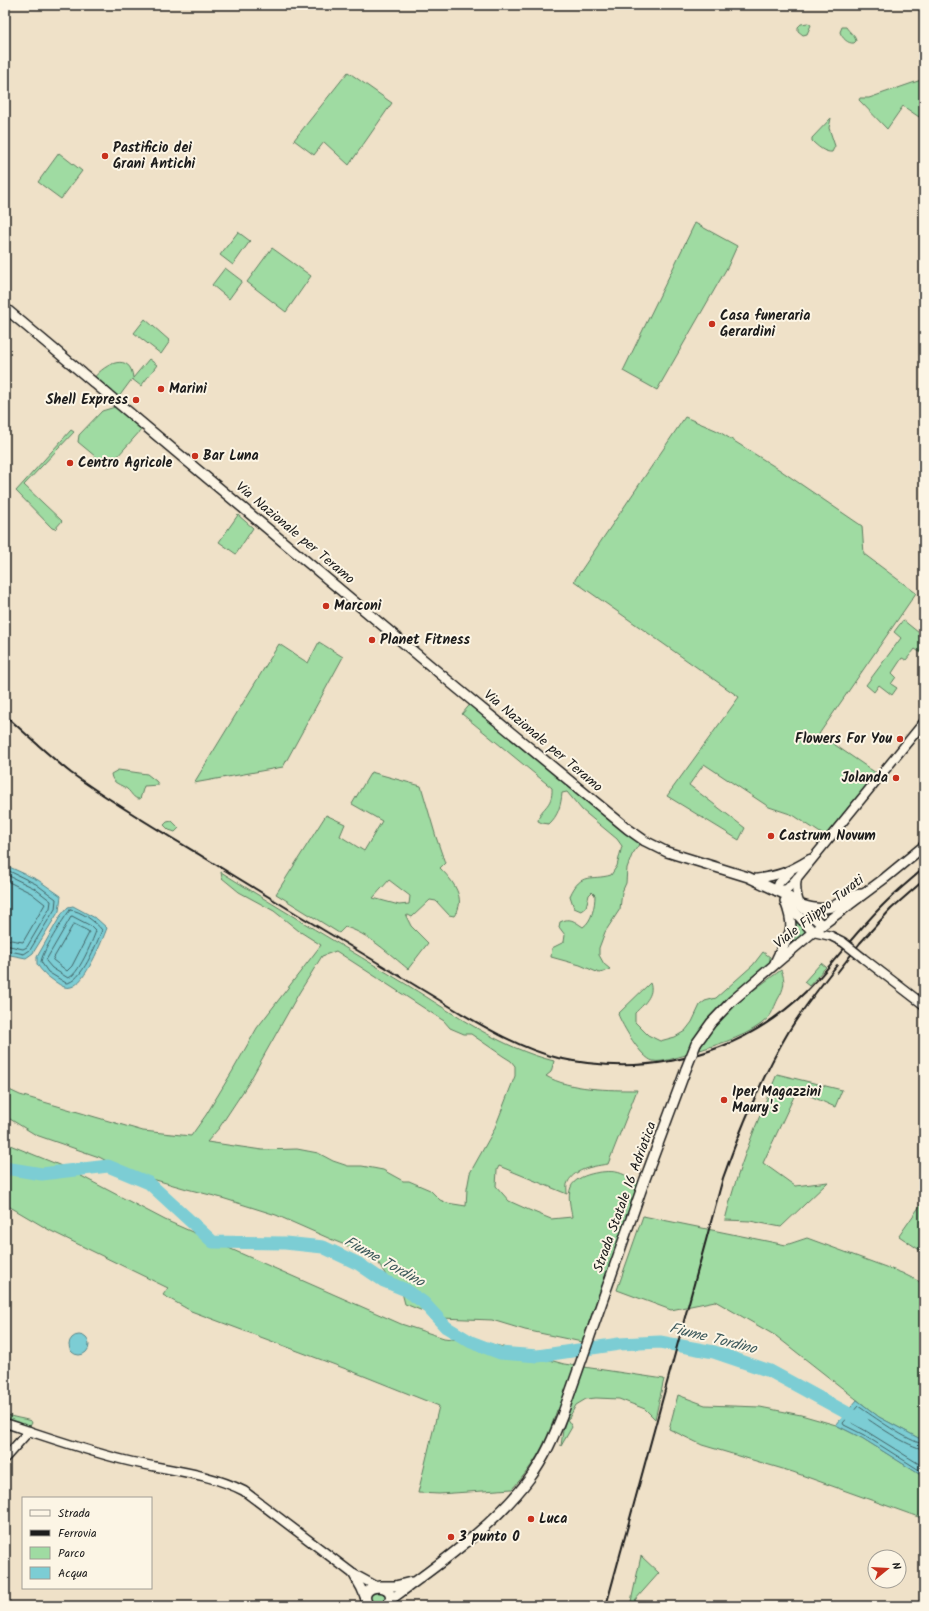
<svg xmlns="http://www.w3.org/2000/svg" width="929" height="1611" font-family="Kalam,sans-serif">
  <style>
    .green { fill: #9fdba2; stroke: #5e7c5f; fill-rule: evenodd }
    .water { fill: #7ccdd4; stroke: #56868a }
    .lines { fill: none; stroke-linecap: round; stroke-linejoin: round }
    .shore { stroke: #426366; stroke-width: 1 }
    .river { stroke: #7ccdd4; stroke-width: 13 }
    .secondary-casing { stroke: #1c1c1c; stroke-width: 11 }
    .primary-casing { stroke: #1c1c1c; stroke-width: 12 }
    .secondary { stroke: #fcf5e5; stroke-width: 8 }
    .primary { stroke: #fcf5e5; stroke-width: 9 }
    .rail { stroke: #1c1c1c; stroke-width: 2 }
    .secondary-bridge-casing { stroke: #1c1c1c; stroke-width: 11; stroke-linecap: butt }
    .primary-bridge-casing { stroke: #1c1c1c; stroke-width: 12; stroke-linecap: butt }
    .secondary-bridge { stroke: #fcf5e5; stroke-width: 8 }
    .primary-bridge { stroke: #fcf5e5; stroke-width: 9 }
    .poi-dot { fill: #c8321e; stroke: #fcf5e5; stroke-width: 1.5 }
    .labels { text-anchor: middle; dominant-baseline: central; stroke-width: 4; stroke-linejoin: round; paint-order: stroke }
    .poi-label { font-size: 14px; font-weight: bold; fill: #1c1c1c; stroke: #fcf5e5; text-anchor: start }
    .street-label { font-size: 14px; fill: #1c1c1c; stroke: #fcf5e5 }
    .water-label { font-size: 15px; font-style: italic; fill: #3e5a5c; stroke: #fcf5e5 }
  </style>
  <rect width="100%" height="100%" fill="#efe1c8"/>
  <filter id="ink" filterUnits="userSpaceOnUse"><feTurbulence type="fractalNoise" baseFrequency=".025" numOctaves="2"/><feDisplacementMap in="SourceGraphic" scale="8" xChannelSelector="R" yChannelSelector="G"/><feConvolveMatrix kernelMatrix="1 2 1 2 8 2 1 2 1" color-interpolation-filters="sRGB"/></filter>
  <g filter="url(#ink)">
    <g class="green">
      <path d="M808 23 811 25 807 34 803 35 798 31V27L801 24Z"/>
      <path d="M842 27H846C849 32 855 35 856 41L854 43C848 44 842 38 840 32Z"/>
      <path d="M348 72 392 103 349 165 324 142 314 155 294 140Z"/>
      <path d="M924 79V108L919 117 903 106 887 129 859 100 860 98H869Z"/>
      <path d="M831 118 829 128 835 146 832 152C825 153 817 146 812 141V138Z"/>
      <path d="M59 153 82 171 61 199 38 182Z"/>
      <path d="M695 223 737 246 728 266 657 390 623 371Z"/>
      <path d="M238 232 250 241 233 265 220 255Z"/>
      <path d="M272 248 311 276 286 312 247 282Z"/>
      <path d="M225 268 242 281 229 299 212 285Z"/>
      <path d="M145 319 170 341 161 354 134 333Z"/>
      <path d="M149 359 157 365 141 386 132 379 118 398 94 378C105 363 131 352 133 378Z"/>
      <path d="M115 407 142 429 108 467 78 442 79 435 102 411Z"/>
      <path d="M685 417 718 431 780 470 862 526 864 554 916 593 819 734 876 773 825 836 793 815 769 807 704 764 689 785 745 828 739 840 667 796 739 697 574 581Z"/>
      <path d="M71 430 74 432 24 485 62 521 55 529 52 528 16 491Z"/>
      <path d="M238 515 253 528 236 554 219 542Z"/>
      <path d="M903 620 924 637V655L915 649 906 660 902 658 892 673 896 677 891 684 897 688 892 695 879 685 874 692 866 685 901 638 894 632Z"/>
      <path d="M319 642 343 657 283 767 194 783 279 644 308 663Z"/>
      <path d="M473 701 628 829 640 843 632 855 627 868 626 883 622 892 620 909 605 932 599 948V955L604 964 610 969 604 972 599 973 580 965 551 957 552 948 564 942 565 935 559 927 560 922C570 917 574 921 583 927 592 921 595 906 595 895L592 892 589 895 586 907 581 911 574 908 570 896C581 871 591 881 611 875L617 866 622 846 617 839 582 810 567 792 562 793C561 805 558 816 549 824L542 823 538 821C540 807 553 808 552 788L462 714Z"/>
      <path d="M118 770 147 774 156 781 159 785 144 786 140 799C133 799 132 793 127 789 121 784 112 784 111 774Z"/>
      <path d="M371 772 421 786 436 837 445 863 440 868C452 880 468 899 454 916L449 915 436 901 430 900 412 917 408 915 406 916 411 926 428 943 408 969C391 955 366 932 345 927L339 933 276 894 326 815 345 824 340 836 364 851 382 821 352 804ZM389 880 410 896 409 904 399 905 373 898Z"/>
      <path d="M172 821 179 828 175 832 169 830 164 825 167 822Z"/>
      <path d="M221 872C283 911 346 948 409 986 454 1014 501 1048 554 1061L551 1072 546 1076C570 1090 609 1090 637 1090L608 1164C596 1166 575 1168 568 1182 566 1185 567 1190 567 1194L499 1166 497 1170 496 1186 509 1201 529 1210 551 1219 572 1217C571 1208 567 1196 571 1187 576 1174 605 1170 616 1172 623 1173 632 1179 639 1182L582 1342 525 1330 492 1320 441 1318 405 1304 399 1281 387 1277 375 1257 335 1241 276 1215 222 1198 187 1189 128 1172 99 1157 36 1135 5 1116V1088L20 1095 143 1131 191 1136 206 1115 232 1072 257 1028 321 945 299 931 274 911 239 892 222 878ZM336 951 444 1021 450 1028 464 1034H471L503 1056 511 1061 515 1066V1076L494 1130 470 1173 467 1189 466 1206 447 1203 440 1200 430 1190 409 1181H403L383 1170 362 1166H348L333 1161 318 1153 297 1149 262 1150 207 1142 219 1128 248 1084 299 993 322 956Z"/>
      <path d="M794 916 809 932 788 950 795 936Z"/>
      <path d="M763 952 770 957V964C735 990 706 1016 686 1055 677 1057 663 1063 653 1061 641 1058 622 1025 618 1014L650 983C655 995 643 1005 635 1013V1022L648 1035 660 1041 675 1037 685 1031 692 1022 700 1005 705 1001 716 998 753 965Z"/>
      <path d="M821 963 826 967 809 986 804 982Z"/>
      <path d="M781 970C786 981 784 989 778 999 775 1005 772 1014 768 1018 751 1035 722 1043 700 1050 702 1024 760 986 781 970Z"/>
      <path d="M777 1074 842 1090 835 1107 797 1090 763 1163 795 1186 828 1182 781 1227 750 1221 725 1220C737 1170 757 1122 777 1074Z"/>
      <path d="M5 1143 64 1167 165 1220 401 1324 444 1338 492 1344 564 1364 664 1379 655 1419 645 1409 619 1399 596 1398 586 1399 576 1405 569 1418 567 1419 572 1427 561 1446 563 1430 568 1414 557 1410C546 1443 536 1463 512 1489L439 1494 418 1493 439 1406 354 1372 191 1311 163 1295 168 1288 51 1231 5 1204Z"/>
      <path d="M924 1200V1253L899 1236Z"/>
      <path d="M643 1216 786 1245 807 1238 902 1273 924 1284V1441L879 1417 776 1336 715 1301 671 1310 617 1290Z"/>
      <path d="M678 1395 705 1405 760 1407 801 1415 836 1425 862 1438 924 1477V1519L793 1472 702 1445 669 1429Z"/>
      <path d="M5 1414C14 1418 22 1418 31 1421L32 1423 30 1426 27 1427 5 1419Z"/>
      <path d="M641 1556 659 1573 635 1600 642 1606H630Z"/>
      <path d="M377 1589 387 1595 384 1606H373L369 1596Z"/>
    </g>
    <g class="water">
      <path d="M5 865 38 880 61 896 59 911 33 953 26 958 5 954Z"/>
      <path d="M73 906 97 919 107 928C102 941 85 984 71 987 64 989 59 984 54 981 47 976 41 971 37 964V957L61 915 68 907Z"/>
      <circle cx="79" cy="1345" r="10"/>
      <path d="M857 1400 879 1417 924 1441V1477L862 1438 836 1425Z"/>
    </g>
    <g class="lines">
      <g class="shore">
        <path d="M5 869 36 884 56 899 55 909 30 950 24 954 5 950"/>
        <path d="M5 874 34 888 51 901 50 908 27 947 23 949 5 945"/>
        <path d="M5 880 31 893 45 904 23 942 5 939"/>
        <path d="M70 910C80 910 96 922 102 930 97 943 81 983 66 983L48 972 41 962C42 952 63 919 70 910Z"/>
        <path d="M72 916 91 926 96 931C92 942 78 976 68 978L52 968 46 961Z"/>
        <path d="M74 924 88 931 89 933 72 966 67 971 53 960Z"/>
        <path d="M924 1444C908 1442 873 1416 858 1406L843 1423 844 1425 864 1435 924 1473"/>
        <path d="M924 1449C909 1448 872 1422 859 1413H857L851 1421 852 1423 866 1431 924 1467"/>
      </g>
      <path class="river" d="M5 1168 42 1174 108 1166 149 1183 213 1242 285 1243 323 1247 359 1264 384 1281 406 1290 423 1302 446 1327 471 1342 500 1353 538 1356 619 1344 660 1342 714 1352 770 1371 862 1421"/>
      <g class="secondary-casing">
        <g id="secondary">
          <path d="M790 872 779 883 776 891 787 889 797 878 924 722"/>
          <path d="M797 878C795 888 796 895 800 905"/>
          <path d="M754 879C778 876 789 872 810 859"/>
          <path d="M813 932 831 936 843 942"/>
          <path d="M863 958 924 1005"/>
          <path d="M5 1423C44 1436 84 1450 124 1460 164 1470 207 1472 244 1491L352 1573 376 1586"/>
          <path d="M5 1458 29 1431"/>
          <path d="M353 1574 361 1588 366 1600"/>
        </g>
      </g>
      <g class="primary-casing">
        <g id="primary">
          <path d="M5 308 457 688 628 829 645 841 667 852 748 877 786 895 800 905 822 925"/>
          <path d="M788 904 813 932"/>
          <path d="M802 905C815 909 827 911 839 903 850 897 849 895 862 894"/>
          <path d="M775 963C787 934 798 935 785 901"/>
          <path d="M696 1044 711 1023 732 1001 813 932 885 878 924 846"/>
          <path d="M380 1586H395L411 1582"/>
          <path d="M390 1600C437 1566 495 1525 530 1478 545 1458 554 1436 563 1413L645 1179 686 1069"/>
          <path d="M369 1606C352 1582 404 1580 387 1606"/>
        </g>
      </g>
      <use href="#secondary" class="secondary"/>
      <use href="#primary" class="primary"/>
      <g class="rail">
        <path d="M5 715C27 735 48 755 71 773 114 804 160 831 205 858 257 890 308 921 360 952 393 972 426 992 459 1012 490 1030 522 1049 558 1058 612 1070 668 1067 720 1047 757 1033 792 1008 818 979 841 953 862 925 887 901 899 889 912 879 924 868"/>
        <path d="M837 973 860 943 891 909 924 880"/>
        <path d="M606 1606 723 1178C741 1127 761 1078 789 1031 803 1008 821 986 837 965"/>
      </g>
      <g class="secondary-bridge-casing">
        <path id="secondary-bridge" d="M843 942 863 958"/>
      </g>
      <g class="primary-bridge-casing">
        <path id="primary-bridge" d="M686 1069 696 1044"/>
      </g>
      <use href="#secondary-bridge" class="secondary-bridge"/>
      <use href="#primary-bridge" class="primary-bridge"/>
    </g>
  </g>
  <g class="poi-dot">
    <circle cx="105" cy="156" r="4"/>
    <circle cx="712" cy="324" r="4"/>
    <circle cx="161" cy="389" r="4"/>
    <circle cx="136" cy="400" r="4"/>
    <circle cx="195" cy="456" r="4"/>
    <circle cx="70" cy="463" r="4"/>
    <circle cx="326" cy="606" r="4"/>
    <circle cx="372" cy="640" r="4"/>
    <circle cx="900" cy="739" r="4"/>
    <circle cx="896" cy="778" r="4"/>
    <circle cx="771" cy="836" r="4"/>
    <circle cx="724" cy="1100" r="4"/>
    <circle cx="531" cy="1519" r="4"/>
    <circle cx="451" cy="1537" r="4"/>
  </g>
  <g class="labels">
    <g class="poi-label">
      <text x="113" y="148">Pastificio dei<tspan x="113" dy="16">Grani Antichi</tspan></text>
      <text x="720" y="316">Casa funeraria<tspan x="720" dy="16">Gerardini</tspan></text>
      <text x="169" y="389">Marini</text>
      <text x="128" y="400" text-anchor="end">Shell Express</text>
      <text x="203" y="456">Bar Luna</text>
      <text x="78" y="463">Centro Agricole</text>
      <text x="334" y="606">Marconi</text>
      <text x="380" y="640">Planet Fitness</text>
      <text x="892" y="739" text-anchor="end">Flowers For You</text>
      <text x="888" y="778" text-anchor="end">Jolanda</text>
      <text x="779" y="836">Castrum Novum</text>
      <text x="732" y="1092">Iper Magazzini<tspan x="732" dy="16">Maury's</tspan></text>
      <text x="539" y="1519">Luca</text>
      <text x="459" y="1537">3 punto 0</text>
    </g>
    <g class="street-label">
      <text transform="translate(295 533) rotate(40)">Via Nazionale per Teramo</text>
      <text transform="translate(543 741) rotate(40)">Via Nazionale per Teramo</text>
      <text transform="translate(819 912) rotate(-38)">Viale Filippo Turati</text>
      <text transform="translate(625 1197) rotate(-70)">Strada Statale 16 Adriatica</text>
    </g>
    <g class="water-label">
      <text transform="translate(384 1262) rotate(29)">Fiume Tordino</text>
      <text transform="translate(713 1339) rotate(14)">Fiume Tordino</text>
    </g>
  </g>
  <rect width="929" height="1611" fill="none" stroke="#fcf5e5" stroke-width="20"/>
  <rect x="10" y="10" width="909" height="1591" fill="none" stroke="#1c1c1c" stroke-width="1.5" filter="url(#ink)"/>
  <rect x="22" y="1497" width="130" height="92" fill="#fcf5e5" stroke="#a29e95"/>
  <rect x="30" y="1510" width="20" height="6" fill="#fcf5e5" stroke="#a29e95"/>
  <text x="58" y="1517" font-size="12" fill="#1c1c1c">Strada</text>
  <rect x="30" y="1530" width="20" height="6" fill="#1c1c1c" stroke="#a29e95"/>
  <text x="58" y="1537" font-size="12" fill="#1c1c1c">Ferrovia</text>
  <rect x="30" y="1547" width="20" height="12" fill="#9fdba2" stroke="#a29e95"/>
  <text x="58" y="1557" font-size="12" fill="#1c1c1c">Parco</text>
  <rect x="30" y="1567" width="20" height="12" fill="#7ccdd4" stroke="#a29e95"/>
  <text x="58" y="1577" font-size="12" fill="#1c1c1c">Acqua</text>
  <g transform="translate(887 1569) rotate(72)"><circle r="19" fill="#fcf5e5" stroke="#a29e95"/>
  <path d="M0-3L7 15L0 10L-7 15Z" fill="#c8321e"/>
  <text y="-6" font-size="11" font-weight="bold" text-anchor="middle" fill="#1c1c1c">N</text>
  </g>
</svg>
